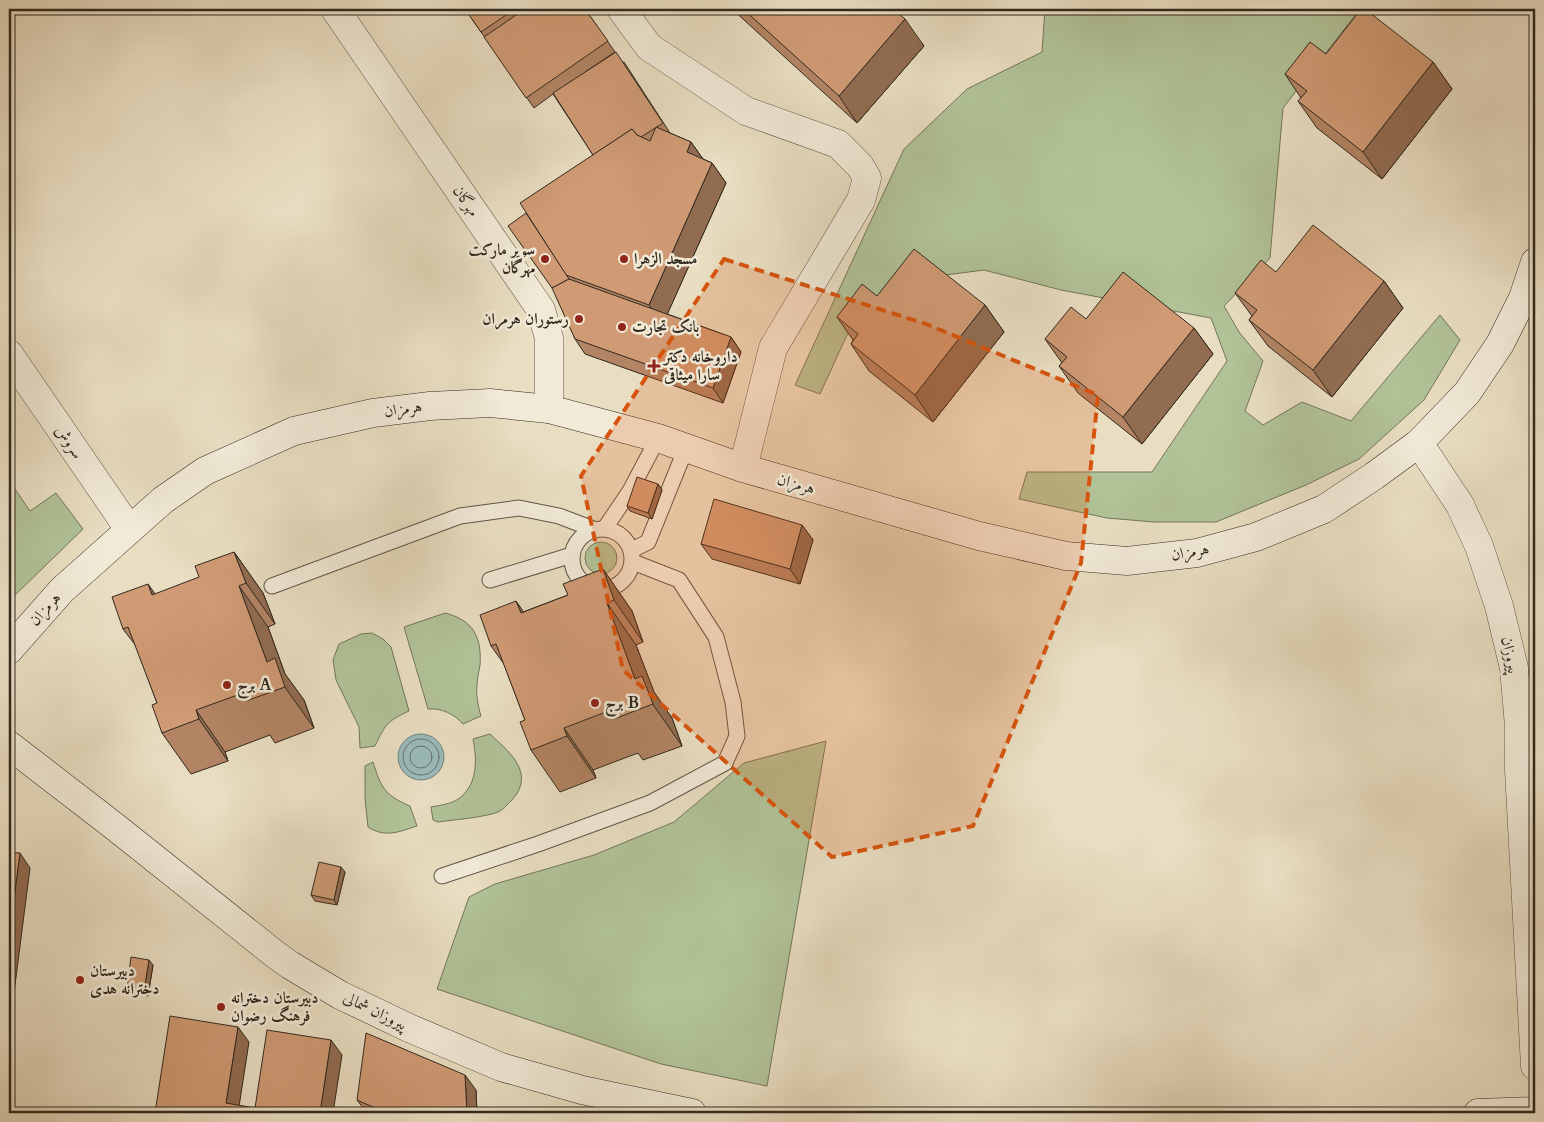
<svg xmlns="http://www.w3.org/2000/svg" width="1544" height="1122" font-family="Cardo,Amiri,serif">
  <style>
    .green { fill: #b1c297; stroke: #72765b }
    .water { fill: #9abbbb; stroke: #70817d }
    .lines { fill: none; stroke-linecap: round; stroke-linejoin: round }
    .shore { stroke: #66726d; stroke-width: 1 }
    .lane-casing { stroke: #605648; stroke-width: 17 }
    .street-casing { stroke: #605648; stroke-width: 29 }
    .secondary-casing { stroke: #32291f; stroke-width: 29 }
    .lane { stroke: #f1ead7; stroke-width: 15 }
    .street { stroke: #f1ead7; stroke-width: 28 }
    .secondary { stroke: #f1ead7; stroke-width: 28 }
    .wall { fill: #b28464; stroke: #32291f }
    .shaded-wall { fill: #916c51; stroke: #32291f }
    .building { fill: #cf9a74; stroke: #32291f }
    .marked { fill: #d6540e; fill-opacity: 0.2; stroke: #d6540e; stroke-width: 4; stroke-dasharray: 10 6; stroke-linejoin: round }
    .poi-dot { fill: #8f2418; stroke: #f1ead7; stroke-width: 2 }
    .labels { text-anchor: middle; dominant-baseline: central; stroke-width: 5; stroke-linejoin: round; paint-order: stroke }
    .street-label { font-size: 16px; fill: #32291f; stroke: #f1ead7 }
    .poi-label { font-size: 16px; font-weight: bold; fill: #32291f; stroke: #f1ead7; text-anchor: start }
  </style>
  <rect width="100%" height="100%" fill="#e9dec2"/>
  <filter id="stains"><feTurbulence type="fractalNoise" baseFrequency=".004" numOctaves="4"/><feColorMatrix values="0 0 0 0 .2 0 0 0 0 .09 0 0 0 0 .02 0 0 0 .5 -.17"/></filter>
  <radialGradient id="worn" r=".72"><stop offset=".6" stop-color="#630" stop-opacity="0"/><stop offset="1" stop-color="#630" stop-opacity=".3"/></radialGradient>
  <g class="green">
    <path d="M1045 9H1360L1283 108 1270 258 1224 306 1239 332 1263 361 1245 411 1263 425 1302 402 1351 421 1440 315 1460 340 1424 400 1359 459 1306 485 1216 522H1154L1107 518 1019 499 1027 472H1152L1227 361 1211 318 1061 290 984 270 899 281 847 335 820 394 795 385 904 149 967 89 1042 52Z"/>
    <path d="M15 489 30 511 56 493 83 529 9 601V494Z"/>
    <circle cx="601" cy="558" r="16"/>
    <path d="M445 613C473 620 482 637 480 665 479 672 477 678 477 685 476 695 478 706 481 716L463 724C454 714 442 708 428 709L404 627Z"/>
    <path d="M372 633 383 639 391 647 409 711C387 721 385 725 375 746L360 748 359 727 336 680 333 660 339 644 361 634Z"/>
    <path d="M490 734C507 750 533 770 516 795 512 800 506 807 500 811 489 817 452 820 438 822L433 820 431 807C441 805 453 804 461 797 478 782 477 759 473 739Z"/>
    <path d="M826 741 767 1086 661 1064 437 989 469 897 495 884 594 855 674 822 744 763Z"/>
    <path d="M373 762C381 787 384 795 410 806L417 826C399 832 385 838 368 827L365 799V766Z"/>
  </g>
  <circle class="water" cx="421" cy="757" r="23"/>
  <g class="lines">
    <g class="shore">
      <circle cx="421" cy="757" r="18"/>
      <circle cx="421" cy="757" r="11"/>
    </g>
    <g class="lane-casing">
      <g id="lane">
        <path d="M605 528 630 491 658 438"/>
        <circle cx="602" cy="559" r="30"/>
        <path d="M632 550 648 542 686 448"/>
        <path d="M490 580 572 555"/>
        <path d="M272 586 460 516 519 508 559 516 593 529"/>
        <path d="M442 876 538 844 650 803 725 763 737 736 733 702 716 637 679 580 633 562"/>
      </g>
    </g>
    <g class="street-casing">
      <g id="street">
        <path d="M335 9 541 310 549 338V409"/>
        <path d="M621 9 649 47 746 111 838 144 860 166 867 178 861 200 773 348 743 468"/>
        <path d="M9 354 129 529"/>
        <path d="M1419 443 1460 505 1479 546 1499 606 1514 668 1519 726V770L1535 1066"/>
      </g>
    </g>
    <g class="secondary-casing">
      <g id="secondary">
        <path d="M9 650 62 590 163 500 205 471 294 431 373 413 430 406 490 403 549 409 658 438 743 468 979 536 1066 556 1127 561 1197 553 1256 537 1324 509 1374 476 1419 443 1467 393 1500 344 1523 298 1535 262"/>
        <path d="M9 745 114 826 276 955 290 965 340 995 409 1028 501 1067 582 1090 692 1113"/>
        <path d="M1478 1113 1535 1111"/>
      </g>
    </g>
    <use href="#lane" class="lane"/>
    <use href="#street" class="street"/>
    <use href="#secondary" class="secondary"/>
  </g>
  <g class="wall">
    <path d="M465 9H585L615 52 585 72 624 62 670 133 691 142 703 159 712 163 726 183 667 314 731 337 741 352 723 403 585 354 575 339 526 213 593 155 553 94 534 108Z"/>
    <path d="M732 9H893L924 46 857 123Z"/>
    <path d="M1326 54 1433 62 1452 89 1382 179 1317 128 1298 101 1301 98 1285 74Z"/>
    <path d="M1276 272 1384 281 1403 308 1332 397 1268 346 1249 320 1252 316 1235 293Z"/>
    <path d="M877 296 985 305 1004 332 933 422 869 371 851 344 853 340 837 317Z"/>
    <path d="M1086 319 1194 328 1213 354 1142 444 1078 393 1059 366 1062 363 1045 339Z"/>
    <path d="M658 484 662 490 652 519 630 511 627 506Z"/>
    <path d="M802 525 813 540 800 584 712 559 701 544Z"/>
    <path d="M234 552 263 593 275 624 268 627 285 674 304 700 314 728 275 743 270 735 225 752 228 761 191 774 162 733 157 703 136 646 123 629 199 577Z"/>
    <path d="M603 569 632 611 643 642 636 645 654 692 672 718 682 746 643 760 638 753 593 770 596 778 560 792 531 750 525 720 504 664 491 646 516 601 523 612 568 595Z"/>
    <path d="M345 872 337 905 315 901 311 895Z"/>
    <path d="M153 965 148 996 130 993 127 988Z"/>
    <path d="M476 1090 477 1113H367L357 1100Z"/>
  </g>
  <g class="shaded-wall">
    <path d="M905 19 924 46 857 123 839 96Z"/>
    <path d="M1433 62 1452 89 1382 179 1363 152Z"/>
    <path d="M691 142 705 162 687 152Z"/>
    <path d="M712 163 726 183 663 324 649 305Z"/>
    <path d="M1384 281 1403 308 1332 397 1313 370Z"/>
    <path d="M985 305 1004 332 933 422 915 395Z"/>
    <path d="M1194 328 1213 354 1142 444 1123 417Z"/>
    <path d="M731 337 741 352 723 403 713 388Z"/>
    <path d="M658 484 662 490 652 519 648 513Z"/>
    <path d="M802 525 813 540 800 584 790 569Z"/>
    <path d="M234 552 263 593 275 624 246 583Z"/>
    <path d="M603 569 632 611 643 642 614 600Z"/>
    <path d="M148 584 177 625 152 595Z"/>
    <path d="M239 586 268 627 285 674 304 700 314 728 267 662Z"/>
    <path d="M516 601 545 643 521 613Z"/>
    <path d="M607 603 636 645 654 692 672 718 682 746 635 679Z"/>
    <path d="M196 710 225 752 228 761 199 719Z"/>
    <path d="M564 728 593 770 596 778 567 736Z"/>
    <path d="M20 853 30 868 9 1032V937Z"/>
    <path d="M341 867 345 872 337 905 334 900Z"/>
    <path d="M149 960 153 965 148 996 144 991Z"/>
    <path d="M238 1027 249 1042 238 1113 226 1103Z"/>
    <path d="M331 1040 342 1055 333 1113H320Z"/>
    <path d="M465 1075 476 1090 477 1113H467Z"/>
  </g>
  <g class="building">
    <path d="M465 9H515L481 32Z"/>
    <path d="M525 9H585L608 41 526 98 484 37Z"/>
    <path d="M743 9H893L905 19 839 96Z"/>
    <path d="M1361 9H1365L1433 62 1363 152 1298 101 1307 91 1285 74 1310 42 1326 54Z"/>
    <path d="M616 52 663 123 641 137 637 135 632 129 593 155 553 93Z"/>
    <path d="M656 127 691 142 687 152 712 163 649 305 566 275 520 203 632 129 637 135 650 141Z"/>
    <path d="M526 213 569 279 552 288 508 226Z"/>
    <path d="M1313 225 1384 281 1313 370 1249 320 1257 310 1235 293 1261 260 1276 272Z"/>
    <path d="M914 249 985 305 915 395 851 344 858 334 837 317 862 284 877 296Z"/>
    <path d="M1123 272 1194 328 1123 417 1059 366 1067 357 1045 339 1071 307 1086 319Z"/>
    <path d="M569 279 731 337 713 388 575 339 552 288Z"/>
    <path d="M637 477 658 484 648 513 627 506Z"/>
    <path d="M714 499 802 525 790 569 701 544Z"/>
    <path d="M234 552 246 583 239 586 267 662 275 658 285 687 246 701 243 693 196 710 199 719 162 733 152 705 157 703 128 627 123 629 112 597 148 584 152 595 199 577 195 566Z"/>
    <path d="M603 569 614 600 607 603 635 679 642 676 653 704 614 719 611 710 564 728 567 736 531 750 520 722 525 720 496 644 491 646 480 615 516 601 521 613 568 595 563 584Z"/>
    <path d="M9 852 20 853 9 937Z"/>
    <path d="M319 862 341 867 334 900 311 895Z"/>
    <path d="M131 957 149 960 144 991 127 988Z"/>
    <path d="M170 1016 238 1027 226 1103 255 1108 267 1030 331 1040 320 1113H155Z"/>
    <path d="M366 1033 465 1075 467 1113H383L382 1111 357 1100Z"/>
  </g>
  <path class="marked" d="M724 259 926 324 1098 395 1081 563 973 826 832 857 623 670 581 476Z"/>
  <g class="poi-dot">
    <circle cx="545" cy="259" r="5"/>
    <circle cx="624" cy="259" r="5"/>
    <circle cx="579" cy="319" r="5"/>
    <circle cx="622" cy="327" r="5"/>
    <path d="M651.5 358.5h5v5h5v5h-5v5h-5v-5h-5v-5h5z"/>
    <circle cx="227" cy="685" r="5"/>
    <circle cx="595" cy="703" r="5"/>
    <circle cx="80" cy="980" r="5"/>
    <circle cx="221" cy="1007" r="5"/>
  </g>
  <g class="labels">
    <g class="street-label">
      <text transform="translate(466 201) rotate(56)">مهرگان</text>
      <text transform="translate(403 409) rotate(-8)">هرمزان</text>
      <text transform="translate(69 442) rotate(55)">سروش</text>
      <text transform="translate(796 484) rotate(16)">هرمزان</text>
      <text transform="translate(1190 552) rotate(-10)">هرمزان</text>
      <text transform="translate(45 609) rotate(-48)">هرمزان</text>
      <text transform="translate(1510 655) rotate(79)">پیروزان</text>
      <text transform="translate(375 1011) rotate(26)">پیروزان شمالی</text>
    </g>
    <g class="poi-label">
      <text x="535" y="250" text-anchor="end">سوپر مارکت<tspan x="535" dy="18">مهرگان</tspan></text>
      <text x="634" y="259">مسجد الزهرا</text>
      <text x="569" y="319" text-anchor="end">رستوران هرمران</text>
      <text x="632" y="327">بانک تجارت</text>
      <text x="664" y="357">داروخانه دکتر<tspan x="664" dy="18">سارا میثاقی</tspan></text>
      <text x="237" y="685">برج A</text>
      <text x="605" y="703">برج B</text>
      <text x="90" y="971">دبیرستان<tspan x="90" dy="18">دخترانه هدی</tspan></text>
      <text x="231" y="998">دبیرستان دخترانه<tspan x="231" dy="18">فرهنگ رضوان</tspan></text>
    </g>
  </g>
  <rect width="1544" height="1122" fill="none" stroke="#e9dec2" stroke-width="30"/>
  <rect x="10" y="10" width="1524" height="1102" fill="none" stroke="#32291f" stroke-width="2.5"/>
  <rect x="15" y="15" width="1514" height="1092" fill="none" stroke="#32291f"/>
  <rect width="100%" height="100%" filter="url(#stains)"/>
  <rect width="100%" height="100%" fill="url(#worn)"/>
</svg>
